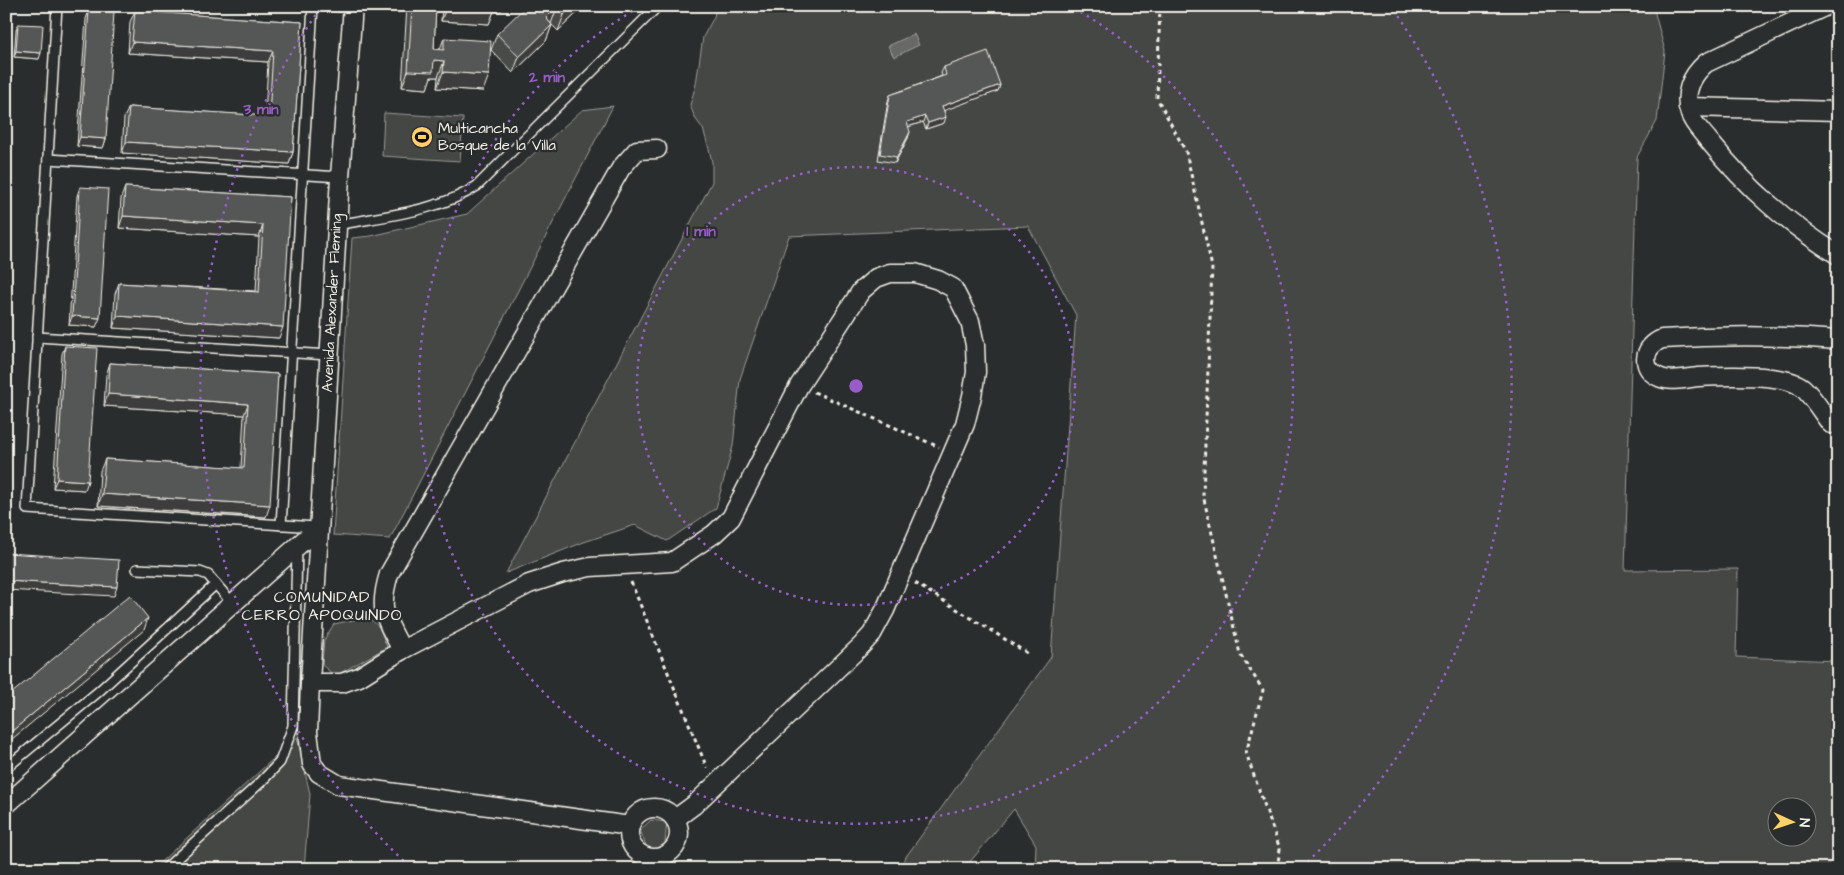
<svg xmlns="http://www.w3.org/2000/svg" width="1844" height="875" font-family="'Architects Daughter',sans-serif">
  <style>
    .green { fill: #444645; stroke: #9c9c96; fill-rule: evenodd }
    .water { fill: #676866; stroke: #9f9f9a }
    .lines { fill: none; stroke-linecap: round; stroke-linejoin: round }
    .lane-casing { stroke: #f4f1e8; stroke-width: 12 }
    .street-casing { stroke: #f4f1e8; stroke-width: 21 }
    .path { stroke: #f4f1e8; stroke-width: 3; stroke-dasharray: 4 4; stroke-linecap: butt }
    .lane { stroke: #2a2d2e; stroke-width: 9 }
    .street { stroke: #2a2d2e; stroke-width: 18 }
    .wall { fill: #494b4a; stroke: #f4f1e8 }
    .shaded-wall { fill: #3c3d3c; stroke: #f4f1e8 }
    .building { fill: #555756; stroke: #f4f1e8 }
    .ring { fill: none; stroke: #995dc9; stroke-width: 2.5; stroke-dasharray: 2.5 5 }
    .labels { text-anchor: middle; dominant-baseline: central; stroke-width: 4.5; stroke-linejoin: round; paint-order: stroke }
    .poi-label { font-size: 15px; fill: #f4f1e8; stroke: #2a2d2e; text-anchor: start }
    .street-label { font-size: 15px; fill: #f4f1e8; stroke: #2a2d2e }
    .neighbourhood-label { font-size: 16px; letter-spacing: 1px; fill: #f4f1e8; stroke: #2a2d2e }
    .centre { fill: #995dc9; stroke: #2a2d2e; stroke-width: 2.5 }
    .ring-label { font-size: 15px; text-anchor: middle; font-weight: bold; fill: #995dc9; stroke: #2a2d2e; stroke-width: 4.5; stroke-linejoin: round; paint-order: stroke }
  </style>
  <rect width="100%" height="100%" fill="#2a2d2e"/>
  <filter id="ink" filterUnits="userSpaceOnUse"><feTurbulence type="fractalNoise" baseFrequency=".02" numOctaves="2"/><feDisplacementMap in="SourceGraphic" scale="10" xChannelSelector="R" yChannelSelector="G"/><feConvolveMatrix kernelMatrix="1 2 1 2 8 2 1 2 1" color-interpolation-filters="sRGB"/></filter>
  <g filter="url(#ink)">
    <g class="green">
      <path d="M716 6H1653L1665 51 1657 121 1637 157 1625 570 1738 569 1736 657 1838 661V869H1035L1036 845 1014 809 964 869H897L1051 657 1076 315 1028 226 789 236 740 379 733 446 716 508 667 541 635 525 584 542 506 573 712 182V162L709 149 703 129 695 118 690 105 696 84 703 37 714 17ZM1776 808H1806V838H1776Z"/>
      <path d="M613 106 390 539 333 535 352 238 371 236 467 214 582 110Z"/>
      <path d="M384 113 463 118 460 161 382 156Z"/>
      <path d="M368 617 379 627 387 647 335 676 322 665 324 640 334 624Z"/>
      <path d="M297 737 310 794 304 869H153Z"/>
      <path d="M651 820 667 822 664 852 648 851 640 830Z"/>
    </g>
    <path class="water" d="M914 34 919 45 894 57 888 46Z"/>
    <g class="lines">
      <g class="lane-casing">
        <g id="lane">
          <path d="M57 6 27 509 317 527"/>
          <path d="M334 6 353 8"/>
          <path d="M48 159 340 177"/>
          <path d="M337 225C382 216 438 212 477 186L658 6"/>
          <path d="M37 337 329 355"/>
          <path d="M281 525 313 6"/>
          <path d="M137 569 200 572 208 575 233 604"/>
          <path d="M6 768 98 692 216 584"/>
          <path d="M165 869 261 782 280 762 293 726 297 547"/>
        </g>
      </g>
      <g class="street-casing">
        <g id="street">
          <path d="M353 6 340 177 310 683 308 732 312 764 319 773 339 785 630 826"/>
          <path d="M1826 6 1706 63C1691 76 1683 94 1690 114 1693 124 1703 133 1710 142 1748 189 1787 223 1838 255"/>
          <path d="M1688 107 1838 111"/>
          <path d="M1831 424C1822 413 1814 398 1803 388 1787 373 1721 376 1698 377 1688 378 1671 382 1661 378 1640 370 1642 347 1662 339 1723 335 1777 335 1838 340"/>
          <path d="M402 650C385 618 378 610 389 574L621 168 637 150 657 149"/>
          <path d="M310 683H342L359 677 402 650 529 584 563 573 590 567 672 562 714 534 731 518 799 386 861 291 876 278 890 273H915L938 280 953 288 970 321 975 345 976 372 972 396 965 424 885 610 872 634 861 646 694 805 675 819"/>
          <path d="M6 805 319 527"/>
          <circle cx="654" cy="833" r="25"/>
        </g>
      </g>
      <g class="path">
        <path d="M1160 6 1157 98 1186 152 1212 267 1203 495 1240 654 1263 690 1246 753 1280 849 1277 869"/>
        <path d="M814 392 939 447"/>
        <path d="M631 582 707 768"/>
        <path d="M915 583 1027 653"/>
      </g>
      <use href="#lane" class="lane"/>
      <use href="#street" class="street"/>
    </g>
    <g class="wall">
      <path d="M407 6H503L501 11H494L489 24 441 21 442 7H436L434 49H440L444 38 483 91 437 88 438 77H431L427 89 402 87Z"/>
      <path d="M536 6H584L558 31 551 24 552 25 546 41 513 73 491 50 497 34 538 11 536 9Z"/>
      <path d="M89 10 106 139 103 148 77 146 86 19Z"/>
      <path d="M135 11 302 22 293 152 289 164 122 153 124 118 129 107 265 116 268 62 128 53 130 22Z"/>
      <path d="M18 24 39 59 14 57 16 30Z"/>
      <path d="M944 67 1000 85 998 91 944 110V123L926 129 923 122 908 127V138L895 163 878 160 888 101 890 95 942 76 941 73Z"/>
      <path d="M80 187 96 327 69 325 77 196Z"/>
      <path d="M125 187 291 197 279 338 113 328 115 294 119 283 256 291 259 237 119 228 121 198Z"/>
      <path d="M65 346 85 490 53 488 62 354Z"/>
      <path d="M110 363 278 374 266 517 98 506 100 471 105 459 241 468 244 415 104 406 106 375Z"/>
    </g>
    <g class="shaded-wall">
      <path d="M447 6H503L501 11H494L489 24 441 21Z"/>
      <path d="M573 6H584L558 31 564 15Z"/>
      <path d="M557 7 551 24 546 18Z"/>
      <path d="M552 25 546 41 513 73 519 57Z"/>
      <path d="M132 42 273 51 268 62 128 53Z"/>
      <path d="M16 51 41 53 39 59 14 57Z"/>
      <path d="M434 60 444 61 438 77H431L427 89 402 87 408 71Z"/>
      <path d="M443 72 489 75 483 91 437 88Z"/>
      <path d="M1000 85 998 91 940 112 942 106Z"/>
      <path d="M925 116 923 122 904 128 907 122Z"/>
      <path d="M946 117 944 123 926 129 928 123Z"/>
      <path d="M910 132 908 138 895 163 897 157Z"/>
      <path d="M80 137 106 139 103 148 77 146Z"/>
      <path d="M126 142 293 152 289 164 122 153Z"/>
      <path d="M123 216 263 225 259 237 119 228Z"/>
      <path d="M72 316 100 318 96 327 69 325Z"/>
      <path d="M117 316 283 327 279 338 113 328Z"/>
      <path d="M108 394 248 404 244 415 104 406Z"/>
      <path d="M57 479 88 481 85 490 53 488Z"/>
      <path d="M102 494 270 505 266 517 98 506Z"/>
      <path d="M6 581 117 587 114 596 6 590Z"/>
      <path d="M148 618 144 630 6 744V736Z"/>
    </g>
    <g class="building">
      <path d="M412 6H436L434 49 444 50V38L491 41 489 75 443 72 444 61 434 60 433 72 408 71Z"/>
      <path d="M469 6H495V8Z"/>
      <path d="M526 6H533L538 12 543 6H573L564 15 557 7 546 18 552 25 519 57 497 34Z"/>
      <path d="M89 10 114 12 106 139 80 137Z"/>
      <path d="M135 11 302 22 293 152 126 142 129 107 269 116 273 51 132 42Z"/>
      <path d="M18 24 43 25 41 53 16 51Z"/>
      <path d="M988 51 1000 85 942 106 946 117 928 123 925 116 907 122 910 132 897 157 880 154 890 95 946 75 944 67Z"/>
      <path d="M80 187 108 189 100 318 72 316Z"/>
      <path d="M125 187 291 197 283 327 117 316 119 283 259 292 263 225 123 216Z"/>
      <path d="M65 346 97 348 88 481 57 479Z"/>
      <path d="M110 363 278 374 270 505 102 494 105 459 244 468 248 404 108 394Z"/>
      <path d="M6 553 119 560 117 587 6 581Z"/>
      <path d="M130 595 148 618 6 736V698Z"/>
    </g>
  </g>
  <g class="ring">
    <circle cx="856" cy="386" r="219"/>
    <path d="M1074 8A437 437 0 1 1 638 8"/>
    <path d="M409 866A656 656 0 0 1 319 10M1393 10A656 656 0 0 1 1303 866"/>
  </g>
  <defs>
    <g id="stadium-disc" transform="scale(1.125)"><circle r="9.5" fill="#ffd166" stroke="#2a2d2e"/><path d="M0-5a6.5 5 0 1 0 0 10a6.5 5 0 1 0 0-10ZM-3.5-1.8h7v3.6h-7Z" fill="#111"/></g>
  </defs>
  <g fill-rule="evenodd">
    <use href="#stadium-disc" x="422" y="137"/>
  </g>
  <g class="labels">
    <g class="poi-label">
      <text x="438" y="128">Multicancha<tspan x="438" dy="17">Bosque de la Villa</tspan></text>
    </g>
    <g class="street-label">
      <text transform="translate(332 303) rotate(-87)">Avenida Alexander Fleming</text>
    </g>
    <g class="neighbourhood-label">
      <text x="322" y="597">COMUNIDAD<tspan x="322" dy="18">CERRO APOQUINDO</tspan></text>
    </g>
  </g>
  <circle cx="856" cy="386" r="8" class="centre"/>
  <g class="ring-label">
    <text x="547" y="82">2 min</text>
    <text x="261" y="114">3 min</text>
    <text x="701" y="236">1 min</text>
  </g>
  <rect width="1844" height="875" fill="none" stroke="#2a2d2e" stroke-width="25"/>
  <rect x="12" y="12" width="1819" height="850" fill="none" stroke="#f4f1e8" stroke-width="2" filter="url(#ink)"/>
  <g transform="translate(1792 822) rotate(93)"><circle r="24" fill="#2a2d2e" stroke="#7b7b78"/>
  <path d="M0-4L9 19L0 12L-9 19Z" fill="#ffd166"/>
  <text y="-8" font-size="14" font-weight="bold" text-anchor="middle" fill="#f4f1e8">N</text>
  </g>
</svg>
